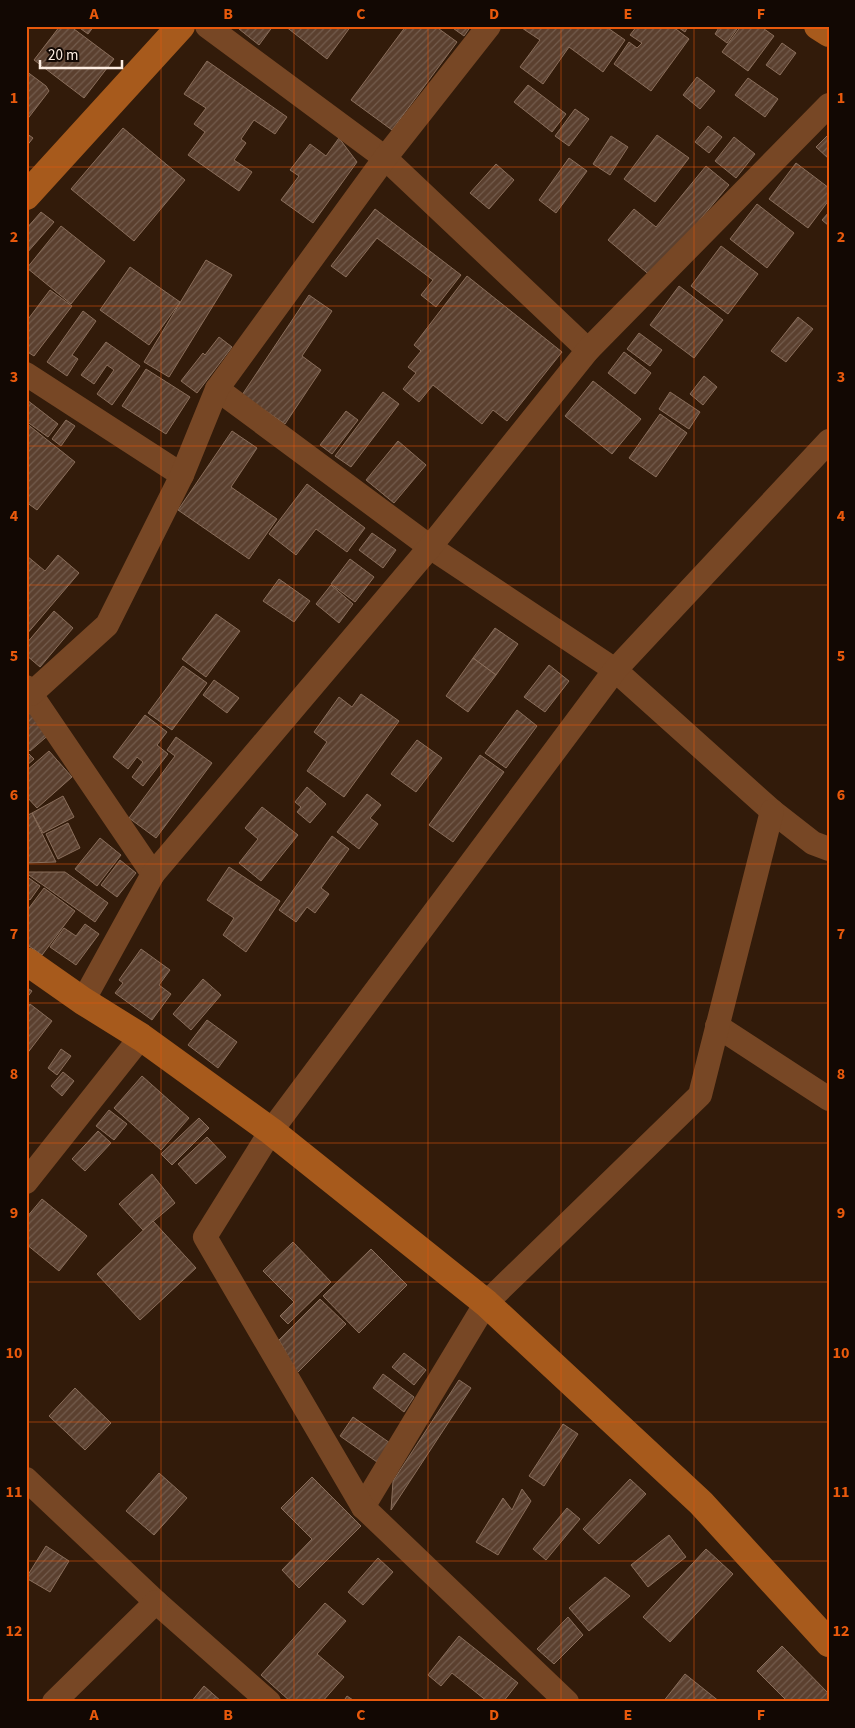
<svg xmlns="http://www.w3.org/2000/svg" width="855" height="1728" font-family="'Source Sans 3',sans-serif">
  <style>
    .building { fill: url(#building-hatch); stroke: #8a6e5b }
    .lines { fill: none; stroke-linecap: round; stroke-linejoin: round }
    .street { stroke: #774725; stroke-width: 24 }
    .secondary { stroke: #a75a1c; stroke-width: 28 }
    .grid { fill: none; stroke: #e8590c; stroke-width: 1; stroke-opacity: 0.55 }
    .neatline { fill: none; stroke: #e8590c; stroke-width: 2 }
    .grid-label { font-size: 16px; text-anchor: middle; font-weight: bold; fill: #e8590c }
  </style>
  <defs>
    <pattern id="building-hatch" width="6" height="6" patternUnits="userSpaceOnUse" patternTransform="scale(1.25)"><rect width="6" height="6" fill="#5b402f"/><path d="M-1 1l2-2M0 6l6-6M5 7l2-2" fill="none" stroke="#735c4d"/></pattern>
  </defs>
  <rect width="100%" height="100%" fill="#321b0a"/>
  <g class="building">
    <path d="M60 26H70L114 59 84 98 34 60Z"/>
    <path d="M77 26H94L88 34Z"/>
    <path d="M242 26H273L259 45 239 29Z"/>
    <path d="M285 26H351L327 59Z"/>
    <path d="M406 26H435L457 42 392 130 351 100Z"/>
    <path d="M450 26H471L464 36Z"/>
    <path d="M523 26H605L625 40 603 72 569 47 543 84 520 67 540 40 522 28Z"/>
    <path d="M637 26H672L689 39 651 91 614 64 629 42 637 48 642 43 630 35Z"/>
    <path d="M676 26H688L685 32Z"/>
    <path d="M720 26H739L727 43 715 34Z"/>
    <path d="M741 26H760L774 36 748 71 722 52Z"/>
    <path d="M782 43 796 53 780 75 766 65Z"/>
    <path d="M207 61 287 117 275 134 254 120 241 139 246 143 234 160 252 172 239 191 188 155 205 132 194 124 206 108 184 94Z"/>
    <path d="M26 71 46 86 49 91 26 121Z"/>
    <path d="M697 77 715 91 700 109 683 95Z"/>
    <path d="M748 78 778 99 765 117 735 95Z"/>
    <path d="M528 85 566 114 552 132 514 102Z"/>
    <path d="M575 109 589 119 569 146 555 136Z"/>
    <path d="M708 126 722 137 709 153 695 142Z"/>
    <path d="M123 128 185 180 134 241 71 189Z"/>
    <path d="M26 133 33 138 26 147Z"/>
    <path d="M829 134V159L816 147Z"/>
    <path d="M657 135 689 158 655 202 624 179Z"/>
    <path d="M611 136 628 147 610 175 593 164Z"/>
    <path d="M734 137 755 154 736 178 715 161Z"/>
    <path d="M339 138 357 162 313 223 281 200 299 176 290 170 310 144 326 156Z"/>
    <path d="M569 158 587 171 556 213 539 200Z"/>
    <path d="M796 163 829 188V200L808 228 769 199Z"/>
    <path d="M496 164 514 180 489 209 470 193Z"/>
    <path d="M706 166 729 185 652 277 608 240 634 209 656 227Z"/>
    <path d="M757 204 794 233 767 268 730 239Z"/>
    <path d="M375 209 461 275 436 307 421 295 433 280 377 238 346 277 331 266Z"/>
    <path d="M41 212 54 222 26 254V229Z"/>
    <path d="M829 212V226L822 220Z"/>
    <path d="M61 226 105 261 71 304 27 268Z"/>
    <path d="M721 246 758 274 728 314 691 286Z"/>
    <path d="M206 260 232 275 169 377 144 362Z"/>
    <path d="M130 267 180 302 149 345 100 310Z"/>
    <path d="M467 276 562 352 507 421 493 410 482 424 433 385 419 402 403 389 416 373 408 367 421 351 414 345Z"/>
    <path d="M679 286 723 320 694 358 650 325Z"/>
    <path d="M50 290 72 306 34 356 26 351V322Z"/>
    <path d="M309 295 332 311 302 356 321 370 285 424 242 395Z"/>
    <path d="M83 311 96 321 72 355 78 359 67 376 47 362Z"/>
    <path d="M798 317 813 329 786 362 771 351Z"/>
    <path d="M639 333 662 350 650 366 627 349Z"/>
    <path d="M219 337 232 347 197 393 181 381 203 353 205 355Z"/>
    <path d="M106 342 140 366 112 405 97 394 114 370 107 365 94 384 81 375Z"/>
    <path d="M624 352 651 373 635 394 608 373Z"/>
    <path d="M146 369 190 397 166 434 122 406Z"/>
    <path d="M704 376 717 387 703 405 690 394Z"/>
    <path d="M593 381 641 419 612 454 565 416Z"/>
    <path d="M383 392 399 404 351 467 335 456Z"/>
    <path d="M670 392 700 412 689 429 659 409Z"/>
    <path d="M27 400 58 424 48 437 26 421Z"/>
    <path d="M346 411 358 420 332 454 320 445Z"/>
    <path d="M660 414 687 433 656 477 629 458Z"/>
    <path d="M66 420 75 426 61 446 52 439Z"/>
    <path d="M26 423 75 462 37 510 26 502Z"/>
    <path d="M232 431 257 448 231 487 277 519 249 559 178 510Z"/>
    <path d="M398 441 426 465 394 503 366 480Z"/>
    <path d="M307 484 365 528 347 552 316 529 296 555 269 534Z"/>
    <path d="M372 533 396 550 383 568 359 550Z"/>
    <path d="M58 555 79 573 26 635V557L27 556 45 571Z"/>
    <path d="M350 559 374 577 355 602 331 584Z"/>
    <path d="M279 579 310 601 294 622 263 601Z"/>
    <path d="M331 585 353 604 339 623 316 604Z"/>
    <path d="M54 611 73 628 40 667 26 655V644Z"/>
    <path d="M216 614 240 631 206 677 182 659Z"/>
    <path d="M495 628 518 644 496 675 473 658Z"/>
    <path d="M473 658 496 675 468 712 446 696Z"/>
    <path d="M549 665 569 681 545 712 524 697Z"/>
    <path d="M183 666 207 683 172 730 148 713Z"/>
    <path d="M214 680 239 698 227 713 203 695Z"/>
    <path d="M361 694 399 721 344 797 307 771 327 742 314 732 339 697 352 707Z"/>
    <path d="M31 707 52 732 30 751 26 747V711Z"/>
    <path d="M517 710 537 726 506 768 485 753Z"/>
    <path d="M145 715 167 732 157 745 168 754 143 786 132 777 143 762 137 757 128 769 113 757Z"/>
    <path d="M176 737 212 763 156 838 129 818 175 756 167 750Z"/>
    <path d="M417 740 442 758 416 792 391 774Z"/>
    <path d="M26 751 34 759 26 766Z"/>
    <path d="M49 751 72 777 37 808 26 796V771Z"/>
    <path d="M480 755 504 772 453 842 429 825Z"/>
    <path d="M307 787 326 804 310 823 297 812 301 807 295 802Z"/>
    <path d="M367 794 381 805 370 818 378 824 359 849 337 832Z"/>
    <path d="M63 796 74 817 43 833 32 813Z"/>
    <path d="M262 807 298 835 261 881 239 863 258 839 245 828Z"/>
    <path d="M32 813 56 862 26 863V816Z"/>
    <path d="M68 823 80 848 58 859 46 834Z"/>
    <path d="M332 836 349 849 321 888 329 894 315 913 307 907 296 922 279 910Z"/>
    <path d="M100 838 121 855 97 886 75 869Z"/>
    <path d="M120 860 136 873 117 897 101 885Z"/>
    <path d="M229 867 280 901 246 952 223 935 234 918 207 900Z"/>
    <path d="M26 872H65L108 903 95 922 26 873Z"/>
    <path d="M26 876 40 886 30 900 26 897Z"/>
    <path d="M44 888 75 911 42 955 26 944V912Z"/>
    <path d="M85 924 99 934 76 965 50 947 64 928 76 936Z"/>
    <path d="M141 949 170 970 159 985 171 994 152 1020 115 993 123 983 119 980Z"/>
    <path d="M203 979 221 995 191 1030 173 1014Z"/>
    <path d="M26 987 32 991 26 999Z"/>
    <path d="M30 1004 52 1021 26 1055V1010Z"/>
    <path d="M207 1020 237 1042 218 1068 188 1045Z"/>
    <path d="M61 1049 71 1056 57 1075 48 1068Z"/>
    <path d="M63 1072 74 1081 62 1096 51 1086Z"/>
    <path d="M142 1076 189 1118 161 1150 114 1108Z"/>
    <path d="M109 1110 127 1124 114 1140 96 1126Z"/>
    <path d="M199 1118 209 1128 172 1165 161 1154Z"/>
    <path d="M98 1131 111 1143 85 1171 72 1159Z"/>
    <path d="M207 1137 226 1157 196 1184 178 1164Z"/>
    <path d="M152 1174 175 1203 143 1230 119 1204Z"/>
    <path d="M42 1199 87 1236 59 1271 26 1244V1218Z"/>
    <path d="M153 1221 196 1268 140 1320 97 1274Z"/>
    <path d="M293 1242 331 1282 288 1324 280 1316 294 1302 263 1271Z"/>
    <path d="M371 1249 407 1285 359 1333 323 1296Z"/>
    <path d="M320 1299 346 1324 297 1373 279 1340Z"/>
    <path d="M404 1353 426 1370 414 1385 392 1367Z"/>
    <path d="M383 1374 414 1397 404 1412 373 1388Z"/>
    <path d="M459 1380 471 1388 391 1510 393 1481Z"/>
    <path d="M75 1388 111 1423 85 1450 49 1416Z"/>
    <path d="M353 1417 390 1443 377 1462 340 1436Z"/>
    <path d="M563 1424 578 1434 544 1486 529 1476Z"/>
    <path d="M159 1473 187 1498 154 1535 126 1511Z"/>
    <path d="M312 1477 361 1526 299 1588 282 1570 312 1539 281 1508Z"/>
    <path d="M630 1479 646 1494 599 1544 583 1529Z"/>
    <path d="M522 1489 531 1501 498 1555 476 1542 503 1498 512 1510Z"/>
    <path d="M567 1508 580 1519 546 1560 533 1549Z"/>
    <path d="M669 1535 686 1557 648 1587 631 1565Z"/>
    <path d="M46 1546 69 1561 50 1592 26 1578Z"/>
    <path d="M706 1549 733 1574 670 1642 643 1617Z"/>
    <path d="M378 1558 393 1572 363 1605 348 1592Z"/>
    <path d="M605 1577 630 1596 589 1631 569 1608Z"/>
    <path d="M325 1603 346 1621 317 1654 344 1677 322 1702H291L261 1675Z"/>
    <path d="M568 1617 583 1635 554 1664 537 1649Z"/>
    <path d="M459 1636 518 1683 503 1702H488L452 1673 441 1686 428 1675Z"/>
    <path d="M782 1646 829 1694V1702H788L757 1671Z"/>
    <path d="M685 1674 720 1702H663Z"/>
    <path d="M204 1686 222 1702H191Z"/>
    <path d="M347 1696 356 1702H343Z"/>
  </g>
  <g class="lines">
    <g class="street">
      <path d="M207 26 385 158 588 350"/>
      <path d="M26 374 182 475"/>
      <path d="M217 389 430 547 615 670 772 811 813 843 829 849"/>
      <path d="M26 687 153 874"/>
      <path d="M31 694 107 625 182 475 217 389 385 158 489 26"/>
      <path d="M83 1001 153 874 430 547 588 350 829 105"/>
      <path d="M717 1026 829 1099"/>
      <path d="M26 1182 141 1037"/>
      <path d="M26 1479 156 1602 269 1702"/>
      <path d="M363 1507 486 1303 700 1095 772 811"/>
      <path d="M54 1702 156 1602"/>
      <path d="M567 1702 363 1507 205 1237 271 1131 615 670 829 441"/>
    </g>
    <g class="secondary">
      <path d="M818 26 829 33"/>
      <path d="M26 196 181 26"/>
      <path d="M26 961 83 1001 141 1037 271 1131 486 1303 701 1503 829 1643"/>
    </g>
  </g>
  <path class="grid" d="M161 26V1702M294 26V1702M428 26V1702M561 26V1702M694 26V1702M26 167H829M26 306H829M26 446H829M26 585H829M26 725H829M26 864H829M26 1003H829M26 1143H829M26 1282H829M26 1422H829M26 1561H829"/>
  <rect width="855" height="1728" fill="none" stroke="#120803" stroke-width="55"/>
  <path d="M40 60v8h82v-8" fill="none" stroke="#fdede2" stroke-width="2.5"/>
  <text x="48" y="60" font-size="15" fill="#fdede2" stroke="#120803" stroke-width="4" paint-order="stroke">20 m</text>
  <rect x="28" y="28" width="800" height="1672" class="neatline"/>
  <g class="grid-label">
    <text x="94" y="19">A</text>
    <text x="228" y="19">B</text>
    <text x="361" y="19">C</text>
    <text x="494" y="19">D</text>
    <text x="628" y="19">E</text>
    <text x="761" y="19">F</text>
    <text x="14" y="103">1</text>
    <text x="841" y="103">1</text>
    <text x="14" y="242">2</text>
    <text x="841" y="242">2</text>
    <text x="14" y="382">3</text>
    <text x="841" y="382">3</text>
    <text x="14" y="521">4</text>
    <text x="841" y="521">4</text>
    <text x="14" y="661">5</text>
    <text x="841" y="661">5</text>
    <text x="14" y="800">6</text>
    <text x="841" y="800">6</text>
    <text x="14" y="939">7</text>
    <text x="841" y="939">7</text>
    <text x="14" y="1079">8</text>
    <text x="841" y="1079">8</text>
    <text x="14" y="1218">9</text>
    <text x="841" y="1218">9</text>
    <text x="14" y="1358">10</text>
    <text x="841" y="1358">10</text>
    <text x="14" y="1497">11</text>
    <text x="841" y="1497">11</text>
    <text x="14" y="1636">12</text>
    <text x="841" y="1636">12</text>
    <text x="94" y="1720">A</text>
    <text x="228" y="1720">B</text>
    <text x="361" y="1720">C</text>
    <text x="494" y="1720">D</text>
    <text x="628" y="1720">E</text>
    <text x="761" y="1720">F</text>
  </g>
</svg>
